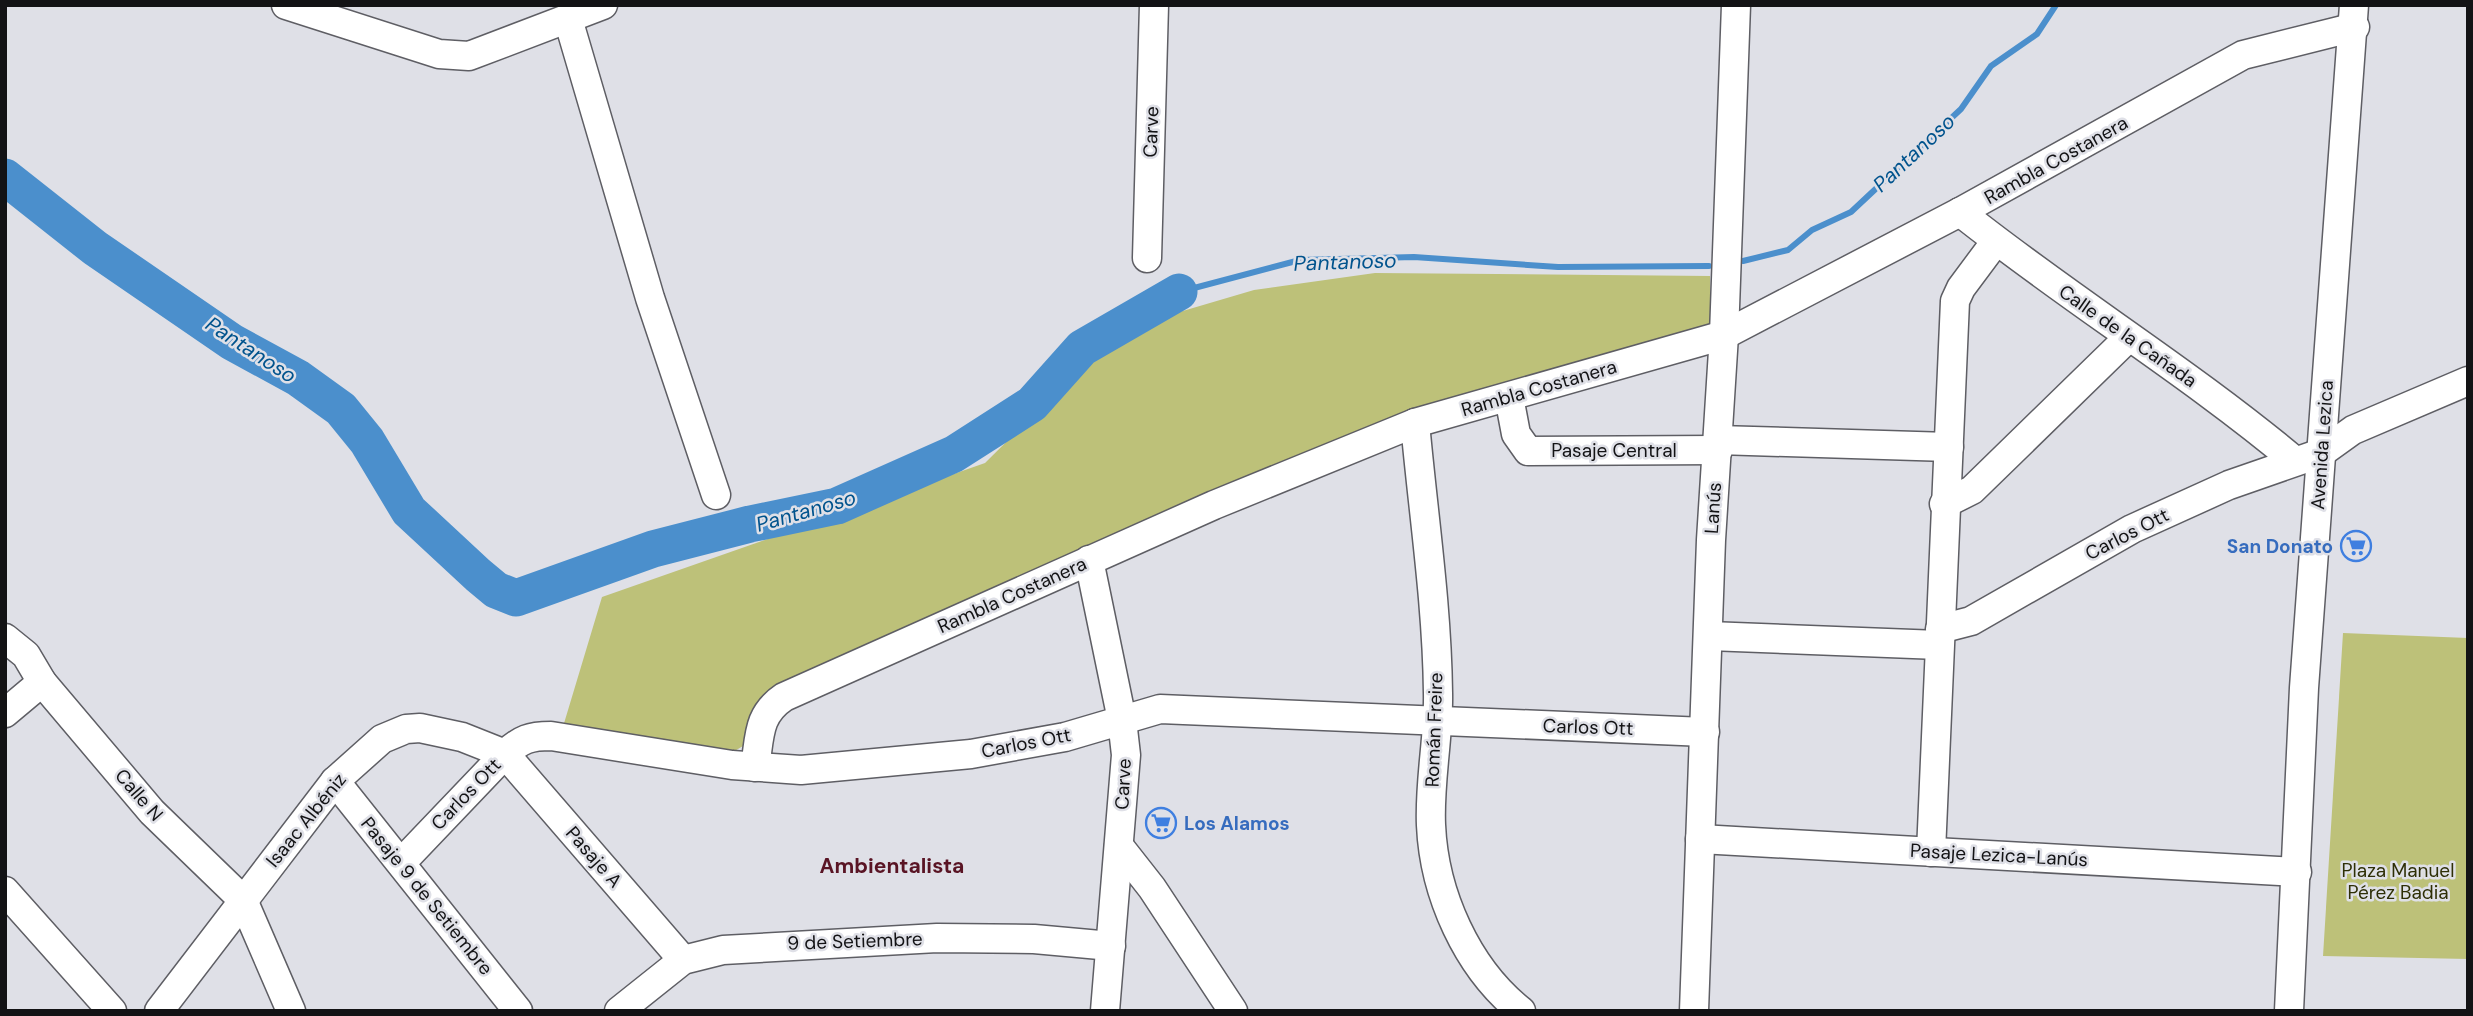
<svg xmlns="http://www.w3.org/2000/svg" width="2473" height="1016" font-family="'DM Sans',sans-serif">
  <style>
    .park { fill: #bdc179 }
    .lines { fill: none; stroke-linecap: round; stroke-linejoin: round }
    .stream { stroke: #4b8fcc; stroke-width: 6 }
    .river { stroke: #4b8fcc; stroke-width: 37 }
    .minor-casing { stroke: #5e5e64; stroke-width: 31 }
    .minor { stroke: #fff; stroke-width: 28 }
    .labels { text-anchor: middle; dominant-baseline: central; stroke-width: 5; stroke-linejoin: round; paint-order: stroke }
    .street-label { font-size: 19px; fill: #131315; stroke: #dfe0e7 }
    .shop-label { font-size: 19px; font-weight: bold; fill: #366cbe; stroke: #dfe0e7; text-anchor: end }
    .park-label { font-size: 19px; fill: #2e2f06; stroke: #dfe0e7 }
    .water-label { font-size: 21px; font-style: italic; fill: #00538d; stroke: #dfe0e7 }
    .neighbourhood-label { font-size: 21px; font-weight: bold; fill: #591424; stroke: #dfe0e7 }
  </style>
  <rect width="100%" height="100%" fill="#dfe0e7"/>
  <g class="park">
    <path d="M1375 273 1710 276 1711 331 1416 408 1300 458 754 715 743 746 733 752 562 730 602 597 985 463 1093 356 1159 318 1254 290Z"/>
    <path d="M2343 633 2468 638V959L2323 956Z"/>
  </g>
  <g class="lines">
    <g class="stream">
      <path d="M1743 261 1788 250 1812 230 1851 212 1961 109 1991 66 2037 34 2056 5"/>
      <path d="M1179 292 1300 260 1414 257 1558 267 1709 266"/>
    </g>
    <path class="river" d="M5 177 95 248 232 342 298 378 341 409 367 441 409 511 478 575 496 590 516 598 653 549 750 524 837 506 954 454 1032 404 1082 348 1179 292"/>
    <g class="minor-casing">
      <g id="minor">
        <path d="M286 5 439 54 469 56 603 5"/>
        <path d="M568 19 650 298 716 495"/>
        <path d="M1960 212C2069 299 2189 372 2295 461"/>
        <path d="M1147 258 1154 5"/>
        <path d="M1509 397 1516 434 1528 451 1718 450"/>
        <path d="M1415 423C1423 512 1437 603 1438 693 1439 737 1429 781 1431 825 1434 894 1467 968 1521 1011"/>
        <path d="M1718 440 1949 447"/>
        <path d="M1944 504 1972 490 2128 338"/>
        <path d="M1089 560 1122 720 1126 755 1105 1011"/>
        <path d="M1940 629 1971 621 2132 529 2229 485 2321 453 2353 430 2468 381"/>
        <path d="M1709 636 1939 645"/>
        <path d="M5 638 26 655 42 682 152 812 243 900 291 1011"/>
        <path d="M5 713 42 682"/>
        <path d="M755 767C760 737 757 715 784 697L1214 505 1415 423 1724 335 1960 212 2243 55 2355 27"/>
        <path d="M335 781 518 1011"/>
        <path d="M1700 839 2297 872"/>
        <path d="M1119 846 1152 888 1233 1011"/>
        <path d="M1931 852 1955 301 1961 288 1996 241"/>
        <path d="M401 863 505 754C521 739 530 736 551 736L732 765 801 770 971 754 1065 737 1160 709 1705 732"/>
        <path d="M5 891 112 1011"/>
        <path d="M159 1011 335 781 382 739 406 729 420 728 462 737 505 754 683 960"/>
        <path d="M619 1011 683 960 723 950 937 938 1034 939 1111 946"/>
        <path d="M1694 1011 1711 540 1724 335 1736 5"/>
        <path d="M2289 1011 2304 688 2354 5"/>
      </g>
    </g>
    <use href="#minor" class="minor"/>
  </g>
  <defs>
    <g id="supermarket-ring" transform="scale(1.575)"><circle r="9.5" fill="#dfe0e7" stroke="#3f7fe0" stroke-width="1.5"/><path d="M-6-5.5h2.5l.6 2H6L4.5 2H-2.5L-4.4-4H-6ZM-1.5 3.2a1.3 1.3 0 1 0 .1 0ZM3 3.2a1.3 1.3 0 1 0 .1 0Z" fill="#3f7fe0"/></g>
  </defs>
  <g fill-rule="evenodd">
    <use href="#supermarket-ring" x="2356" y="546"/>
    <use href="#supermarket-ring" x="1161" y="823"/>
  </g>
  <g class="labels">
    <g class="street-label">
      <text transform="translate(1151 132) rotate(-88)">Carve</text>
      <text transform="translate(2056 160) rotate(-29)">Rambla Costanera</text>
      <text transform="translate(2128 336) rotate(35)">Calle de la Cañada</text>
      <text transform="translate(1539 388) rotate(-16)">Rambla Costanera</text>
      <text transform="translate(2322 445) rotate(-86)">Avenida Lezica</text>
      <text x="1614" y="450">Pasaje Central</text>
      <text transform="translate(1713 508) rotate(-86)">Lanús</text>
      <text transform="translate(2127 534) rotate(-27)">Carlos Ott</text>
      <text transform="translate(1012 595) rotate(-24)">Rambla Costanera</text>
      <text transform="translate(1588 727) rotate(2)">Carlos Ott</text>
      <text transform="translate(1434 730) rotate(-88)">Román Freire</text>
      <text transform="translate(1026 743) rotate(-11)">Carlos Ott</text>
      <text transform="translate(1123 784) rotate(-87)">Carve</text>
      <text transform="translate(466 794) rotate(-46)">Carlos Ott</text>
      <text transform="translate(139 795) rotate(49)">Calle N</text>
      <text transform="translate(306 820) rotate(-51)">Isaac Albéniz</text>
      <text transform="translate(1999 855) rotate(3)">Pasaje Lezica-Lanús</text>
      <text transform="translate(594 857) rotate(49)">Pasaje A</text>
      <text transform="translate(427 896) rotate(51)">Pasaje 9 de Setiembre</text>
      <text transform="translate(855 941) rotate(-2)">9 de Setiembre</text>
    </g>
    <g class="shop-label">
      <text x="2333" y="546">San Donato</text>
      <text x="1184" y="823" text-anchor="start">Los Alamos</text>
    </g>
    <g class="park-label">
      <text x="2398" y="870">Plaza Manuel<tspan x="2398" dy="22">Pérez Badia</tspan></text>
    </g>
    <g class="water-label">
      <text transform="translate(1914 153) rotate(-43)">Pantanoso</text>
      <text transform="translate(1345 262) rotate(-2)">Pantanoso</text>
      <text transform="translate(251 350) rotate(33)">Pantanoso</text>
      <text transform="translate(806 511) rotate(-16)">Pantanoso</text>
    </g>
    <g class="neighbourhood-label">
      <text x="892" y="866">Ambientalista</text>
    </g>
  </g>
  <rect width="2473" height="1016" fill="none" stroke="#131315" stroke-width="14"/>
</svg>
